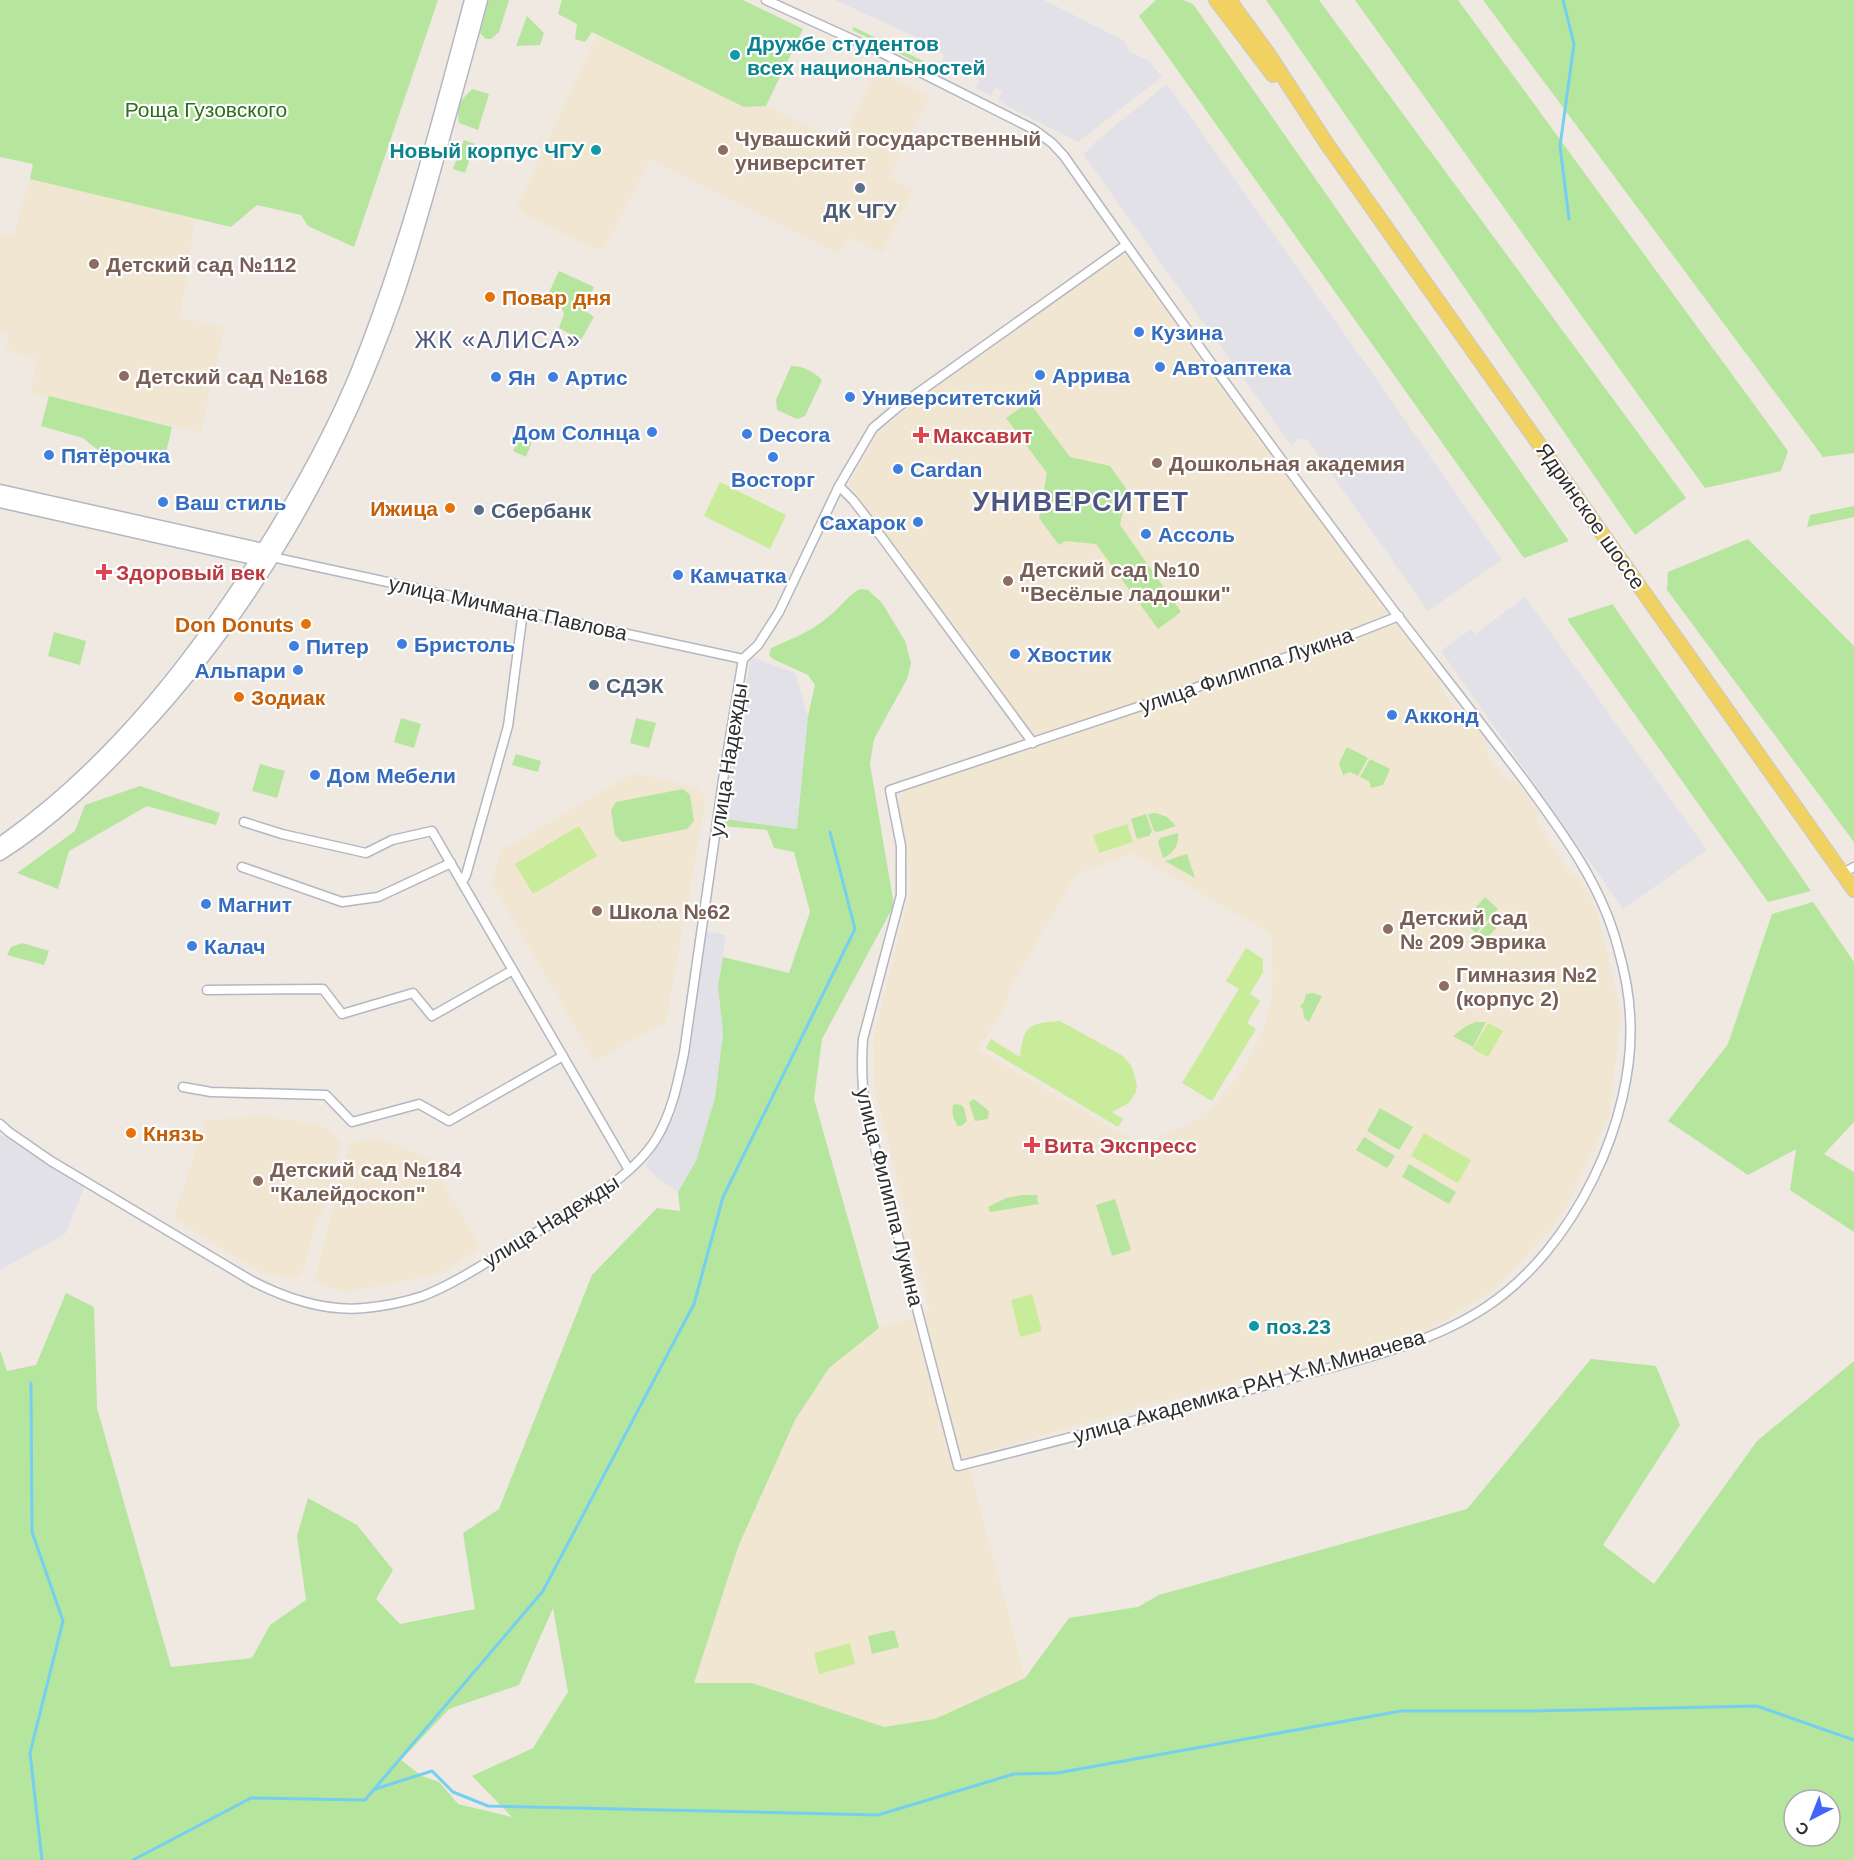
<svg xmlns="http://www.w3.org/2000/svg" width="1854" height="1860" font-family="Helvetica,sans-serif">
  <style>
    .industrial { fill: #e3e1e8 }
    .education { fill: #f0e6d1; fill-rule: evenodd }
    .green { fill: #b6e59e; fill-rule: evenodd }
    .pitch { fill: #c9ec9a }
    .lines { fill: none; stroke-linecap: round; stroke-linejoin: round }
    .stream { stroke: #75cff0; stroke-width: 3 }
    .street-casing { stroke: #b4b7c1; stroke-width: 11 }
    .secondary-casing { stroke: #b4b7c1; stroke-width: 15 }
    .primary-casing { stroke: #c9c9c9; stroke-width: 16 }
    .street { stroke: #fff; stroke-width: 8 }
    .secondary { stroke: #fff; stroke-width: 12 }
    .primary { stroke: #f2d163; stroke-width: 14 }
    .culture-dot { fill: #0f9aa8; stroke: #fff; stroke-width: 2 }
    .education-dot { fill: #8d6e63; stroke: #fff; stroke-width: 2 }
    .service-dot { fill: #5c6f8a; stroke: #fff; stroke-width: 2 }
    .food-dot { fill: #e8710a; stroke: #fff; stroke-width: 2 }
    .shop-dot { fill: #3f7fe0; stroke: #fff; stroke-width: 2 }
    .health-dot { fill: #e0444e; stroke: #fff; stroke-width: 2 }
    .labels { text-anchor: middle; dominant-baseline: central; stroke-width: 4.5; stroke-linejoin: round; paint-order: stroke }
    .culture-label { font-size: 21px; font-weight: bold; fill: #0d838f; stroke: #fff; text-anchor: start }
    .park-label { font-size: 21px; fill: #2c6e1b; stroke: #fff }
    .education-label { font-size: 21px; font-weight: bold; fill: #785e54; stroke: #fff; text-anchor: start }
    .service-label { font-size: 21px; font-weight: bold; fill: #4e5e75; stroke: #fff; text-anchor: start }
    .food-label { font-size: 21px; font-weight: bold; fill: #c56008; stroke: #fff; text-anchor: start }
    .shop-label { font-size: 21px; font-weight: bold; fill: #366cbe; stroke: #fff; text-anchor: start }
    .health-label { font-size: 21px; font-weight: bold; fill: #be3a42; stroke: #fff; text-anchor: start }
    .street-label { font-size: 21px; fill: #2e2e2e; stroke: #fff }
    .quarter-label { font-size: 24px; letter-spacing: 1.5px; fill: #4d5680; stroke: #fff }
    .district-label { font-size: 27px; font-weight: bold; letter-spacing: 1.5px; fill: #4d5680; stroke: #fff }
  </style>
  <rect width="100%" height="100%" fill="#efe9e1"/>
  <g class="industrial">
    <path d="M835 0H1044L1125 41 1128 51 1149 61 1162 77 1078 142 998 101 1002 91 995 88 991 96 976 88 979 80 956 69 959 62 954 60 951 66 942 61 945 55 939 52 940 48Z"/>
    <path d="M1167 84 1375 377 1502 560 1428 611 1307 439H1300L1291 445 1083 154 1091 148 1096 141Z"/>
    <path d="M1525 597 1707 850 1623 909 1441 651 1471 629 1475 634Z"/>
    <path d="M751 657 795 673 808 716 797 829 724 819Z"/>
    <path d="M705 931 726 935 718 986 723 1033 715 1098 696 1161 678 1192 654 1175 646 1166 675 1116 689 1048Z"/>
    <path d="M0 1134 85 1186 65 1234 0 1270Z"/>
  </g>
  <g class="education">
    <path d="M597 35 744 107 766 106 842 142 876 70 929 97 889 177 913 191 882 253 849 238 839 254 650 159 605 247 594 249 522 213 518 205Z"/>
    <path d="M30 179 195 218 180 317 224 327 201 432 30 393 38 359 5 349 9 334 0 332V233L14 236Z"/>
    <path d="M1118 255H1129L1383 607 1439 678 1445 695 1461 716 1477 729 1489 745 1485 751 1508 782 1516 781 1540 814 1535 820 1570 874H1577L1597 910 1621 1014 1609 1117 1561 1218 1496 1288 1419 1336 1145 1406 967 1457 1025 1678 935 1719 884 1728 752 1683H694L738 1547 795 1420 829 1368 879 1328 930 1313 874 1086 873 1041 911 890 907 849 897 804 907 787 1035 748 850 486V481L880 430 959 370 1061 298 1058 293 1085 280ZM1132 853 1271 934 1273 978 1270 1008 1262 1033 1240 1075 1209 1109 1191 1123 1154 1139 1138 1143 979 1050 1008 1000 1007 993 1074 878 1077 874Z"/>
    <path d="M633 773 696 787 706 798 666 1022 595 1061 491 882 502 850Z"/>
    <path d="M264 1116 321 1125 341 1141 321 1214 314 1217 317 1221 305 1263 301 1274 296 1278 263 1273 173 1218 206 1120Z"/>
    <path d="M376 1137 429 1159 480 1247 441 1273 347 1292 314 1282 350 1144Z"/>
  </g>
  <g class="green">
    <path d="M0 0H438L354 247 308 226 301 215 257 205 231 227 30 179 33 164 0 157Z"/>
    <path d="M488 0H509L499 32 491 39H486L480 33Z"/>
    <path d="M562 0H743L803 29 766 106 744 107 592 32 585 42 575 39 577 24 558 14Z"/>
    <path d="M1156 0H1183L1193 4 1569 541 1524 558 1139 16Z"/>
    <path d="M1266 0H1319L1686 498 1635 535Z"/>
    <path d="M1355 0H1458L1788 451 1781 471 1705 488Z"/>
    <path d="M1483 0H1854V453L1823 457Z"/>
    <path d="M527 16 544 33 540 45 516 46Z"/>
    <path d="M854 27 929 64 928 68 852 30Z"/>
    <path d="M472 89 489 94 478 130 459 123 457 105Z"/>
    <path d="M464 140 475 144 465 173 453 169Z"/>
    <path d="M559 271 594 287 584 310 594 317 581 340 559 328 564 314 561 307 546 299Z"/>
    <path d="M791 366C803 366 814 372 822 380L805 416 797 419 777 410 776 400Z"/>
    <path d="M49 396 172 427 163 465 98 450 83 438 41 426Z"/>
    <path d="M1029 402 1070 457 1110 466 1130 494 1125 498 1120 525 1181 612 1158 629 1096 544 1065 541 1059 545 1039 518 1047 473 1006 418Z"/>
    <path d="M521 434 533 439 526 457 513 451Z"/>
    <path d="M1854 506V517L1807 527 1810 515Z"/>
    <path d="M1748 539 1854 646V842L1667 590 1668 572Z"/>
    <path d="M860 589 868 590 882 603 905 641 911 663 907 679 874 739 870 764 894 905 822 1039 814 1099 879 1328 829 1368 795 1420 738 1547 694 1683H752L884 1727 935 1719 1025 1678 1069 1618 1138 1607 1159 1595 1467 1509 1591 1359 1656 1366 1680 1425 1603 1545 1654 1584 1757 1441 1854 1361V1860H0V1350L7 1371 36 1365 66 1293 94 1307 97 1408 171 1667 252 1658 270 1625 306 1600 297 1536 308 1498 357 1525 393 1570 376 1599 400 1624 475 1609 463 1533 499 1509 592 1275 657 1208 680 1211 678 1192 696 1161 715 1098 723 1033 718 986 723 957 789 973 810 912 794 852 774 848 767 830 723 826 724 819 797 829 808 716 815 685 808 675 773 659 769 655 771 648C791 639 811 632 828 617 840 608 847 596 860 589ZM553 1608 568 1692 533 1748 472 1776 512 1817 458 1804 439 1782 422 1776 401 1760 449 1709 519 1685ZM1794 1800H1830V1836H1794Z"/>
    <path d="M1613 604V605L1811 891 1768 902 1567 619Z"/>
    <path d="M54 632 86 641 80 665 48 656Z"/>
    <path d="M401 718 421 724 414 748 394 742Z"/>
    <path d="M636 718 656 723 649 748 630 743Z"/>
    <path d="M1347 747 1368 758 1358 776 1350 772 1343 775 1339 763Z"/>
    <path d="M516 754 541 761 538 772 512 765Z"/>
    <path d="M1370 759 1390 769 1383 785 1371 788 1369 781 1360 777Z"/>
    <path d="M260 764 285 771 277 798 252 791Z"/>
    <path d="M140 786 220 813 216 825 147 806 69 851 58 889 17 873 75 831 85 805Z"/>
    <path d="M683 789 690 795 694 821 687 829 622 842 615 835 611 810 616 802Z"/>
    <path d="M1156 813 1167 817 1176 826 1158 832 1154 831 1148 814Z"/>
    <path d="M1146 814 1152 831 1149 836 1137 839 1131 819Z"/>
    <path d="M1178 833C1179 845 1174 853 1163 858L1158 842 1160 838Z"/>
    <path d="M1187 854 1195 878 1165 861Z"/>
    <path d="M1485 897 1498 909 1476 933 1463 921Z"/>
    <path d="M1813 902 1854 962V1122L1824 1154 1854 1172V1232L1790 1190 1796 1149 1748 1175 1668 1121 1728 1044 1772 914Z"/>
    <path d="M1494 917 1501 923 1484 941 1477 935Z"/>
    <path d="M23 943 49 951 44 965 7 955 11 947Z"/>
    <path d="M1313 993 1322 996 1309 1022 1304 1018 1303 1010 1300 1006 1304 1002 1306 994Z"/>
    <path d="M1476 1022H1486L1473 1047 1453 1036 1466 1026Z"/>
    <path d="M974 1099 989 1111 988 1119 975 1121 969 1102Z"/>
    <path d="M954 1104 961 1105 964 1108 967 1121 961 1126H958C954 1121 950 1110 954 1104Z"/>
    <path d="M1380 1108 1413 1127 1399 1150 1367 1131Z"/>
    <path d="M1364 1137 1395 1156 1387 1168 1356 1150Z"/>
    <path d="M1409 1164 1456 1192 1449 1204 1402 1177Z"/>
    <path d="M1022 1195H1038L1037 1200 1039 1204 990 1212 988 1207 1006 1198Z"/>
    <path d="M1115 1199 1131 1250 1112 1256 1096 1205Z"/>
    <path d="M894 1630 899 1647 872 1654 868 1636Z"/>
  </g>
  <g class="pitch">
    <path d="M720 482 786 515 770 549 704 516Z"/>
    <path d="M1127 824 1133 842 1099 853 1093 835Z"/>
    <path d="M579 826 597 856 533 894 515 864Z"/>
    <path d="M1246 948 1263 959V972L1250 994 1260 1001 1247 1023 1256 1029 1212 1101 1182 1083 1239 989 1226 981Z"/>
    <path d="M1060 1021 1123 1056 1132 1067 1137 1085 1136 1092 1129 1103 1112 1112 1123 1119 1118 1127 986 1048 991 1039 1020 1057C1023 1025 1030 1023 1060 1021Z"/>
    <path d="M1488 1023 1503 1031 1488 1057 1473 1049Z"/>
    <path d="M1424 1133 1471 1160 1458 1183 1411 1156Z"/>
    <path d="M1032 1294 1042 1331 1020 1337 1011 1300Z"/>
    <path d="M850 1643 855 1664 819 1674 814 1653Z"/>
  </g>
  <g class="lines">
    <g class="stream">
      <path d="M1563 0 1574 44 1560 146 1569 219"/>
      <path d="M31 1383 32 1532 63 1621 30 1753 42 1860"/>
      <path d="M375 1789 432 1771 453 1792 488 1806 878 1815 1014 1774 1057 1773 1401 1711H1531L1757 1706 1854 1740"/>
      <path d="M133 1860 251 1798 365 1800 543 1591 694 1304 723 1197 855 929 830 832"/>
    </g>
    <g class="street-casing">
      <g id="street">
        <path d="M766 0 878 51 1033 129 1052 143 1064 156C1171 309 1281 461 1394 611 1437 667 1481 723 1524 780 1562 832 1602 885 1618 948 1624 969 1629 993 1630 1015 1637 1119 1573 1250 1486 1307 1424 1348 1347 1362 1277 1382 1171 1412 1065 1439 958 1466L866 1113C862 1088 861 1065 863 1039L901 895V846L890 790 1338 640 1399 616"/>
        <path d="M839 486 853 500 883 539 1033 743"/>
        <path d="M272 557 743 659"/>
        <path d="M743 659 758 645 779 612 839 486 873 428 898 407 1126 245"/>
        <path d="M244 822 282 834 366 853 392 840 432 831 629 1170"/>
        <path d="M242 867 342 902 378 897 451 863"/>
        <path d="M1843 873 1854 867"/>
        <path d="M462 882 466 875 508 726 523 611"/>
        <path d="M207 990 323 989 342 1014 413 993 432 1016 513 970"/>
        <path d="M183 1087 211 1092 326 1095 352 1122 419 1104 449 1121 563 1056"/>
        <path d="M0 1124 9 1132 51 1161 252 1281C287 1299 325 1312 365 1308 385 1306 405 1302 423 1296 456 1283 485 1263 515 1245 558 1219 630 1182 656 1139 672 1113 678 1082 684 1053L723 780 743 659"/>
      </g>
    </g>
    <g class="secondary-casing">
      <g id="secondary">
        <path d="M0 491 263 550 267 553"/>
        <path d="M0 501 258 559 265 558"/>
        <path d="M0 844C107 769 188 667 258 558 296 498 331 436 358 370 406 250 438 124 471 0"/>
        <path d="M0 854C52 821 97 777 140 731 254 609 339 458 395 300 408 263 419 223 430 185 447 123 465 62 481 0"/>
      </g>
    </g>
    <g class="primary-casing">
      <g id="primary">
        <path d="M1216 0 1273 75"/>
        <path d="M1229 0 1269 55 1327 144 1854 890"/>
      </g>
    </g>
    <use href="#street" class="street"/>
    <use href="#secondary" class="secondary"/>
    <use href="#primary" class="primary"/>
  </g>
  <g class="culture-dot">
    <circle cx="735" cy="55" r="6"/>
    <circle cx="596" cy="150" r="6"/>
    <circle cx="1254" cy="1326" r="6"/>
  </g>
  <g class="education-dot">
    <circle cx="723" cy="150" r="6"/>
    <circle cx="94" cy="264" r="6"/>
    <circle cx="124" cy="376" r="6"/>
    <circle cx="1157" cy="463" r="6"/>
    <circle cx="1008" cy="581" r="6"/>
    <circle cx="597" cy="911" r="6"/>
    <circle cx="1388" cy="929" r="6"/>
    <circle cx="1444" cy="986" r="6"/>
    <circle cx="258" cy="1181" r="6"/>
  </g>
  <g class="service-dot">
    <circle cx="860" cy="188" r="6"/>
    <circle cx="479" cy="510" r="6"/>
    <circle cx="594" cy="685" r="6"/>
  </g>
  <g class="food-dot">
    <circle cx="490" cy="297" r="6"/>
    <circle cx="450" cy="508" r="6"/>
    <circle cx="306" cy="624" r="6"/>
    <circle cx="239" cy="697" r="6"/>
    <circle cx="131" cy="1133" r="6"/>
  </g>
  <g class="shop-dot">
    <circle cx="1139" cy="332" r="6"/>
    <circle cx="1160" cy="367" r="6"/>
    <circle cx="1040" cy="375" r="6"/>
    <circle cx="496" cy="377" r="6"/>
    <circle cx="553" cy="377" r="6"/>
    <circle cx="850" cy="397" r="6"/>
    <circle cx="652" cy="432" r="6"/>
    <circle cx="747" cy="434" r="6"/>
    <circle cx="49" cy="455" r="6"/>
    <circle cx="773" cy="457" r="6"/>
    <circle cx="898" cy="469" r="6"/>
    <circle cx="163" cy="502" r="6"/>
    <circle cx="918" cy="522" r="6"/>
    <circle cx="1146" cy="534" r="6"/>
    <circle cx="678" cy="575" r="6"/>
    <circle cx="402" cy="644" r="6"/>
    <circle cx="294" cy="646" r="6"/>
    <circle cx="1015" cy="654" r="6"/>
    <circle cx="298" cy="670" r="6"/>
    <circle cx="1392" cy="715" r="6"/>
    <circle cx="315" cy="775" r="6"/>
    <circle cx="206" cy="904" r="6"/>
    <circle cx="192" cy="946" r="6"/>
  </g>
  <g class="health-dot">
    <path d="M918 426h6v6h6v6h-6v6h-6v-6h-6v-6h6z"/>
    <path d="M101 563h6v6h6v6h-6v6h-6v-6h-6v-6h6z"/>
    <path d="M1029 1136h6v6h6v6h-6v6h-6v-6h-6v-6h6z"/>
  </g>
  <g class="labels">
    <g class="culture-label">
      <text x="747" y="43">Дружбе студентов<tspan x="747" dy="24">всех национальностей</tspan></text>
      <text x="584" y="150" text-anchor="end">Новый корпус ЧГУ</text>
      <text x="1266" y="1326">поз.23</text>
    </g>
    <g class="park-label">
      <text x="206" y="109">Роща Гузовского</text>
    </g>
    <g class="education-label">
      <text x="735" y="138">Чувашский государственный<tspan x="735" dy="24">университет</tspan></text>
      <text x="106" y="264">Детский сад №112</text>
      <text x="136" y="376">Детский сад №168</text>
      <text x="1169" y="463">Дошкольная академия</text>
      <text x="1020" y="569">Детский сад №10<tspan x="1020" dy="24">"Весёлые ладошки"</tspan></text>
      <text x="609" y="911">Школа №62</text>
      <text x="1400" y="917">Детский сад<tspan x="1400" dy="24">№ 209 Эврика</tspan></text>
      <text x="1456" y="974">Гимназия №2<tspan x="1456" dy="24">(корпус 2)</tspan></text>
      <text x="270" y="1169">Детский сад №184<tspan x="270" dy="24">"Калейдоскоп"</tspan></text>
    </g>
    <g class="service-label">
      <text x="860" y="210" text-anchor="middle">ДК ЧГУ</text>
      <text x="491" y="510">Сбербанк</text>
      <text x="606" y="685">СДЭК</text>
    </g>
    <g class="food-label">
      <text x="502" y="297">Повар дня</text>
      <text x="438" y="508" text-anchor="end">Ижица</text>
      <text x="294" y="624" text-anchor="end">Don Donuts</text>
      <text x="251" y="697">Зодиак</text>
      <text x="143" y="1133">Князь</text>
    </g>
    <g class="shop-label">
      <text x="1151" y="332">Кузина</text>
      <text x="1172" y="367">Автоаптека</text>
      <text x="1052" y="375">Аррива</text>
      <text x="508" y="377">Ян</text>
      <text x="565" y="377">Артис</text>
      <text x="862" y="397">Университетский</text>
      <text x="640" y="432" text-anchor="end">Дом Солнца</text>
      <text x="759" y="434">Decora</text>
      <text x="61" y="455">Пятёрочка</text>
      <text x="910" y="469">Cardan</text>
      <text x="773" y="479" text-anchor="middle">Восторг</text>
      <text x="175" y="502">Ваш стиль</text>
      <text x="906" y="522" text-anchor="end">Сахарок</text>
      <text x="1158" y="534">Ассоль</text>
      <text x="690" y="575">Камчатка</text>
      <text x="414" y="644">Бристоль</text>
      <text x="306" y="646">Питер</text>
      <text x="1027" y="654">Хвостик</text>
      <text x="286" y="670" text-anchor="end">Альпари</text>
      <text x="1404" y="715">Акконд</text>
      <text x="327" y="775">Дом Мебели</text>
      <text x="218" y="904">Магнит</text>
      <text x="204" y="946">Калач</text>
    </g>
    <g class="health-label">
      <text x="933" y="435">Максавит</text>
      <text x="116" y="572">Здоровый век</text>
      <text x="1044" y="1145">Вита Экспресс</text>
    </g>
    <g class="street-label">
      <text transform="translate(1591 516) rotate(55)">Ядринское шоссе</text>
      <text transform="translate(508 608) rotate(12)">улица Мичмана Павлова</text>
      <text transform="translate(1246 670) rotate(-19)">улица Филиппа Лукина</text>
      <text transform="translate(728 760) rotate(-81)">улица Надежды</text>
      <text transform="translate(890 1197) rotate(76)">улица Филиппа Лукина</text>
      <text transform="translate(551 1221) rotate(-32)">улица Надежды</text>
      <text transform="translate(1249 1386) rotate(-16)">улица Академика РАН Х.М.Миначева</text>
    </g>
    <g class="quarter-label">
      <text x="498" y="339">ЖК «АЛИСА»</text>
    </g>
    <g class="district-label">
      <text x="1081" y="502">УНИВЕРСИТЕТ</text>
    </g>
  </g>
  <g transform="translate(1812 1818) rotate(222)"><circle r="28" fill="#ffffff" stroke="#ababab" stroke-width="1.5"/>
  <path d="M0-4.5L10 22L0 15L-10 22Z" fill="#4264fb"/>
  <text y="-9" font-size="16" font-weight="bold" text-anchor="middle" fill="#2e2e2e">С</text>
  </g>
</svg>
